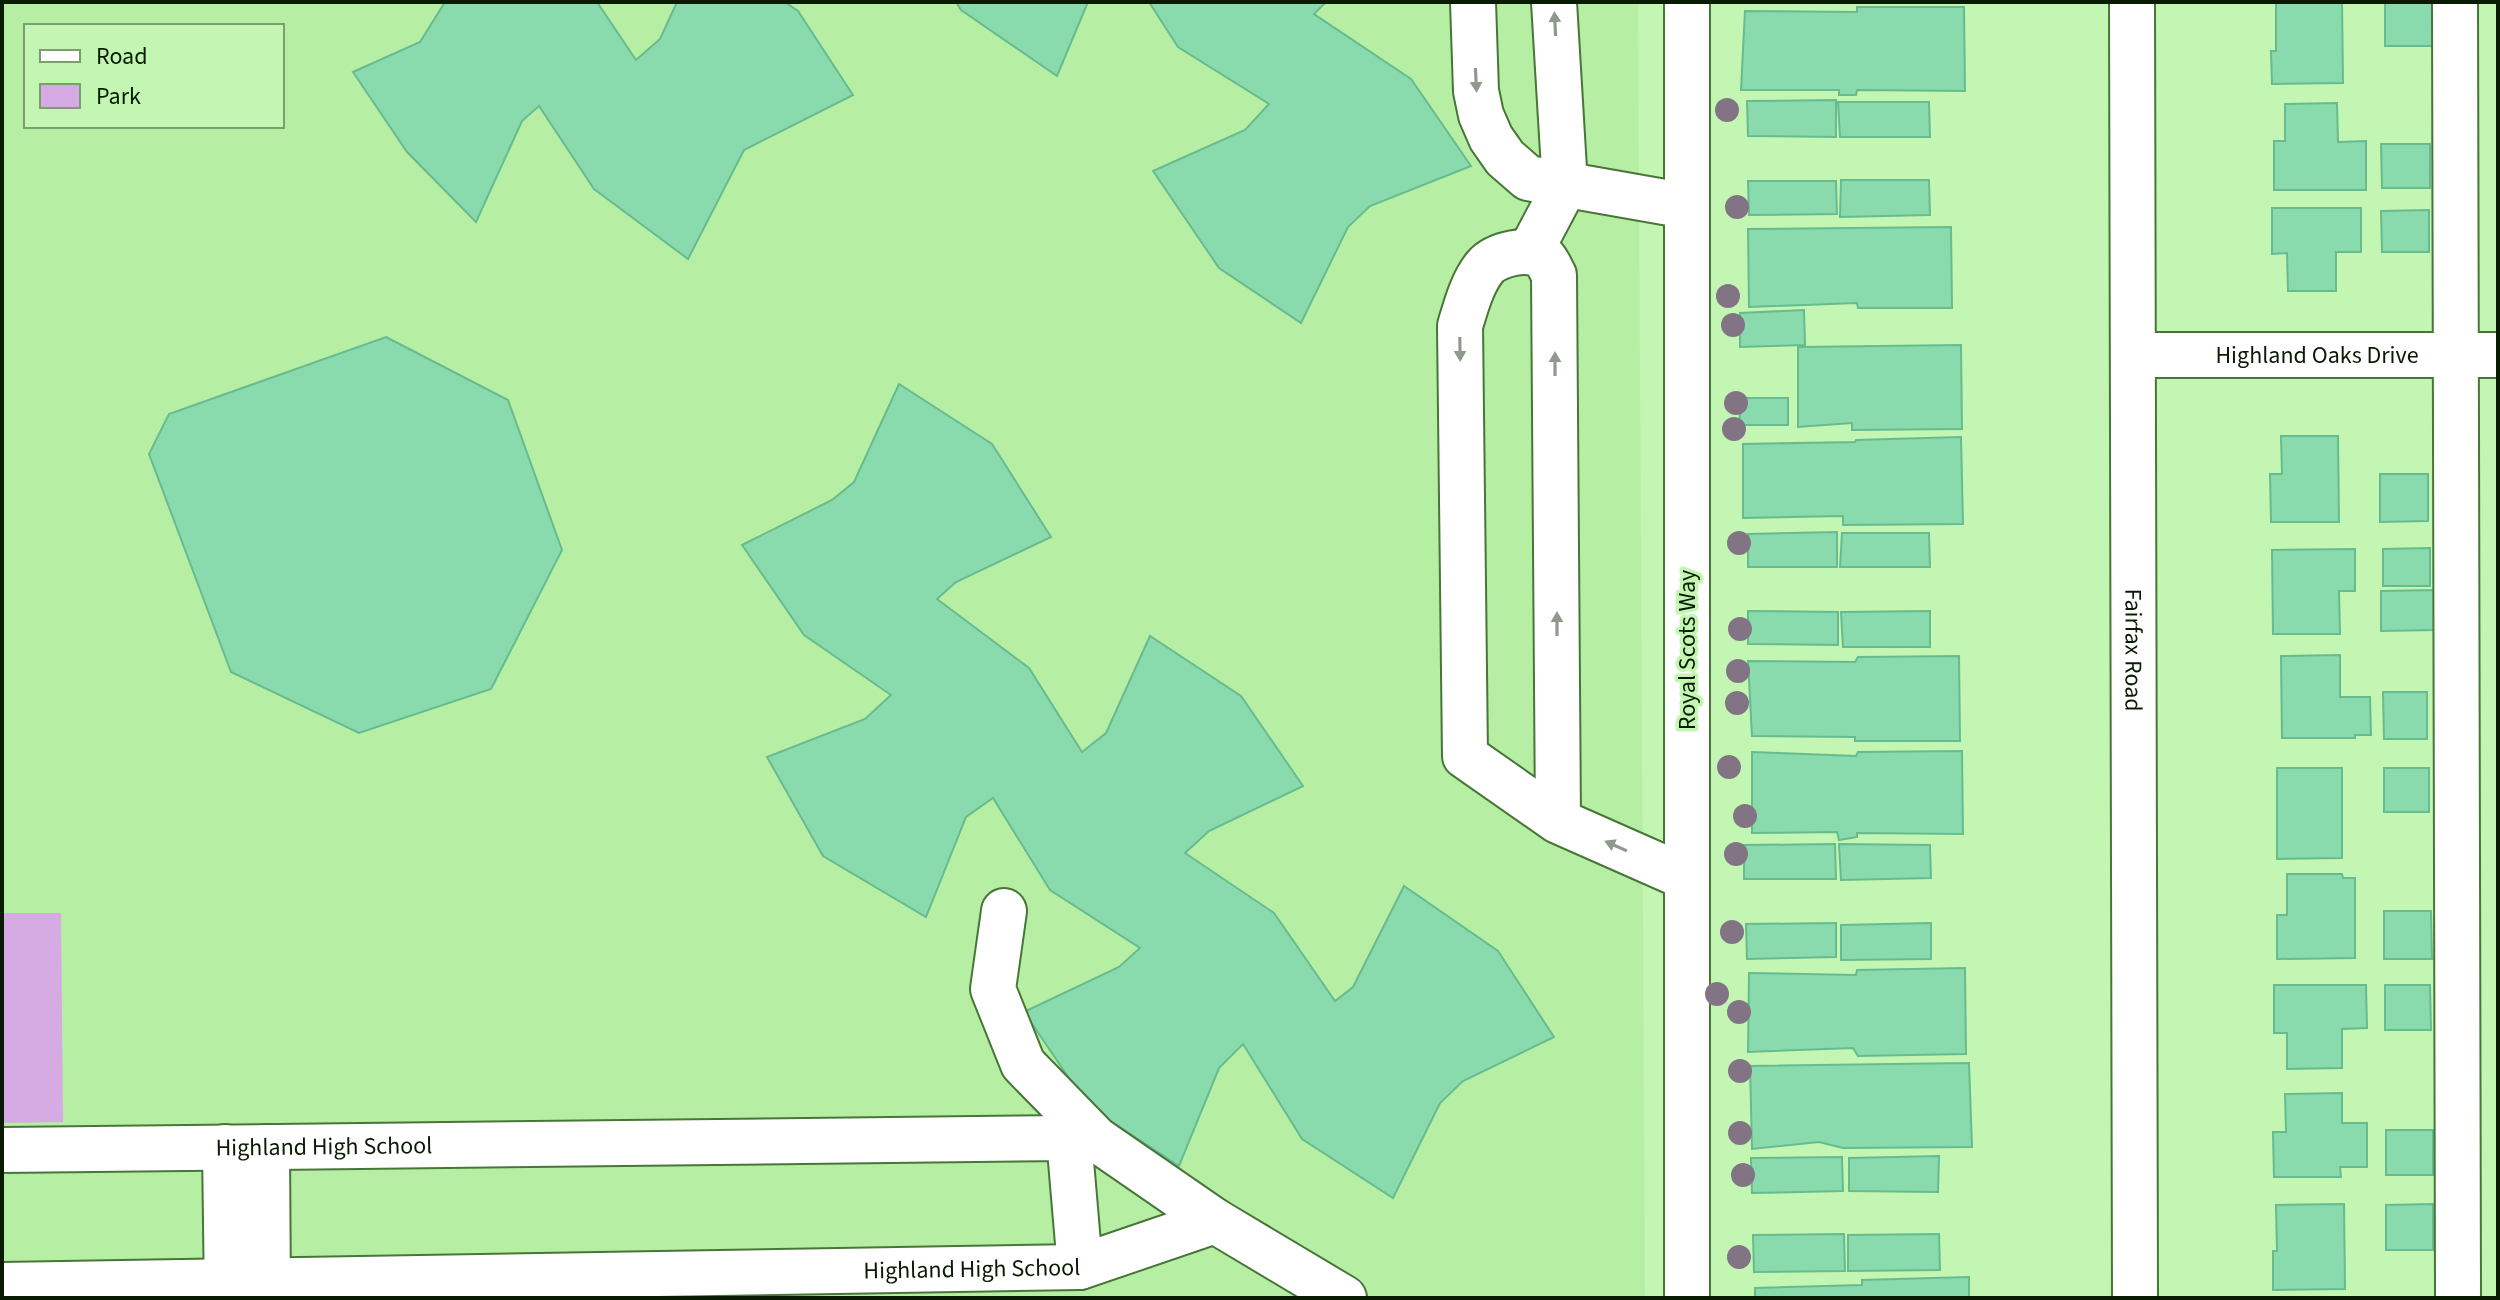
<svg xmlns="http://www.w3.org/2000/svg" width="2500" height="1300" font-family="'Source Sans 3',sans-serif">
  <style>
    .built { fill: #b6efa4; fill-rule: evenodd }
    .green { fill: #d6abe3 }
    .building { fill: #89dbad; stroke: #68bb8e; stroke-width: 2 }
    .lines { fill: none; stroke-linecap: round; stroke-linejoin: round }
    .minor-casing { stroke: #487638; stroke-width: 48 }
    .major-casing { stroke: #487638; stroke-width: 48 }
    .minor { stroke: #fff; stroke-width: 44 }
    .major { stroke: #fff; stroke-width: 44 }
    .tree { fill: #837485 }
    .oneway { fill: #90998e }
    .labels { text-anchor: middle; dominant-baseline: central; stroke-width: 7; stroke-linejoin: round; paint-order: stroke }
    .street-label { font-size: 24px; fill: #091c03; stroke: #c2f6b2 }
  </style>
  <rect width="100%" height="100%" fill="#c2f6b2"/>
  <path class="built" d="M2 2H1638L1645 1298H2ZM26 26H282V126H26Z"/>
  <path class="green" d="M2 913H61L63 1122 2 1123Z"/>
  <g class="building">
    <path d="M445 2H597L636 60 660 39 677 2H785L798 11 853 95 744 150 688 259 594 189 539 106 522 121 476 222 407 152 353 72 420 42Z"/>
    <path d="M956 2H1088L1057 76 961 10Z"/>
    <path d="M1149 2H1326L1314 14 1411 79 1471 166 1370 206 1348 227 1301 323 1219 268 1153 171 1245 130 1269 104 1178 47Z"/>
    <path d="M2276 2H2342L2343 83 2272 84 2271 51H2276Z"/>
    <path d="M2385 2H2434L2435 46H2385Z"/>
    <path d="M1857 7H1964L1965 91 1857 90 1856 95H1839V90H1741L1745 11 1857 12Z"/>
    <path d="M1836 100V137L1748 136 1747 101Z"/>
    <path d="M1838 102H1929L1930 137H1840Z"/>
    <path d="M2337 103 2338 142 2366 141V190H2274V141H2285V104Z"/>
    <path d="M2381 144H2430V188H2382Z"/>
    <path d="M1841 180H1929L1930 215 1840 217Z"/>
    <path d="M1748 181H1836L1837 214 1749 215Z"/>
    <path d="M2272 208H2361V252H2336V291H2288L2287 253 2272 254Z"/>
    <path d="M2429 210V252H2382L2381 211Z"/>
    <path d="M1951 227 1952 308H1858L1857 303 1749 307 1748 229Z"/>
    <path d="M1804 310 1805 345 1740 347V313Z"/>
    <path d="M386 337 508 400 562 550 491 689 359 733 231 672 149 454 169 414Z"/>
    <path d="M1961 345 1962 429 1852 430V423L1798 427V347Z"/>
    <path d="M899 384 992 444 1051 537 956 582 937 599 1029 668 1082 752 1106 733 1150 636 1241 696 1303 786 1209 831 1185 853 1274 913 1335 1001 1353 987 1404 886 1498 951 1554 1037 1463 1081 1440 1103 1393 1198 1302 1139 1243 1044 1219 1068 1179 1166 1088 1106 1024 1012 1119 967 1140 948 1050 890 993 798 966 817 926 917 823 856 767 757 865 719 891 695 804 635 742 545 832 500 854 482Z"/>
    <path d="M1739 398H1788V425H1740Z"/>
    <path d="M2281 436H2338L2339 522H2271L2270 474H2282Z"/>
    <path d="M1961 437 1963 524 1843 525V516L1743 518V444L1855 442 1856 440Z"/>
    <path d="M2380 474H2428V521L2380 522Z"/>
    <path d="M1837 532V567H1748V534Z"/>
    <path d="M1842 533H1929L1930 567H1840Z"/>
    <path d="M2430 548V586H2383V549Z"/>
    <path d="M2355 549V591H2339L2340 634H2273L2272 550Z"/>
    <path d="M2435 590V630L2381 631V591Z"/>
    <path d="M1748 611 1838 612V645L1748 644Z"/>
    <path d="M1930 611V647H1843L1841 612Z"/>
    <path d="M2340 655V697H2370L2371 735H2355V738H2282L2281 656Z"/>
    <path d="M1959 656 1960 741H1855V737L1752 736 1748 661 1855 662 1858 657Z"/>
    <path d="M2383 692H2427V739H2384Z"/>
    <path d="M1962 751 1963 834 1857 833V837L1839 840 1837 832 1752 833V752L1856 756 1858 752Z"/>
    <path d="M2277 768H2342V858L2277 859Z"/>
    <rect x="2384" y="768" width="45" height="44"/>
    <path d="M1835 844 1836 879H1744V845Z"/>
    <path d="M1839 844 1930 845 1931 878 1841 880Z"/>
    <path d="M2287 874H2342L2343 878H2355V958L2277 959V915H2287Z"/>
    <path d="M2384 911H2431L2432 959H2384Z"/>
    <path d="M1836 923V957L1747 959 1746 924Z"/>
    <path d="M1931 923V959L1841 960V925Z"/>
    <path d="M1965 968 1966 1054 1858 1056 1853 1048 1748 1052 1749 973 1856 975 1857 970Z"/>
    <path d="M2274 985H2366L2367 1028 2342 1029V1068L2287 1069V1033H2274Z"/>
    <path d="M2385 985H2430L2431 1030H2385Z"/>
    <path d="M1969 1063 1972 1147 1843 1148 1819 1142 1752 1149 1750 1066Z"/>
    <path d="M2342 1093V1123H2367V1167H2340L2341 1177H2274L2273 1132H2286L2285 1094Z"/>
    <rect x="2386" y="1130" width="47" height="45"/>
    <path d="M1939 1156 1938 1192 1849 1191V1158Z"/>
    <path d="M1842 1157 1843 1191 1752 1193 1751 1158Z"/>
    <path d="M2344 1204 2345 1289 2273 1290V1251H2277L2276 1205Z"/>
    <path d="M2433 1204V1250H2386V1205Z"/>
    <path d="M1844 1234 1845 1271 1754 1272 1753 1235Z"/>
    <path d="M1939 1234 1940 1270 1848 1271V1235Z"/>
    <path d="M1969 1277V1298H1755V1288L1862 1285V1280Z"/>
  </g>
  <g class="lines">
    <g class="minor-casing">
      <g id="minor">
        <path d="M1473 2 1476 91 1481 115 1491 138 1505 158 1528 178 1687 206"/>
        <path d="M1687 2V1298"/>
        <path d="M2455 2 2458 1298"/>
        <path d="M1530 252 1565 186 1554 2"/>
        <path id="s1" d="M2135 355H2498"/>
        <path d="M1558 821 1465 756 1460 326C1466 306 1472 283 1485 267 1496 254 1530 246 1544 258 1548 262 1551 270 1554 275L1558 821 1687 878"/>
        <path d="M1004 911 993 989 1023 1064 1096 1139 1215 1221 1344 1298"/>
        <path d="M225 1147 227 1298"/>
        <path d="M267 1147 268 1298"/>
        <path id="s2" d="M2 1150 1069 1138 1080 1267"/>
        <path id="s3" d="M2 1285 1080 1267 1215 1221"/>
      </g>
    </g>
    <g class="major-casing">
      <g id="major">
        <path id="s4" d="M2132 2 2135 1298"/>
      </g>
    </g>
    <use href="#minor" class="minor"/>
    <use href="#major" class="major"/>
  </g>
  <g class="tree">
    <circle cx="1727" cy="110" r="12"/>
    <circle cx="1737" cy="207" r="12"/>
    <circle cx="1728" cy="296" r="12"/>
    <circle cx="1733" cy="325" r="12"/>
    <circle cx="1736" cy="403" r="12"/>
    <circle cx="1734" cy="429" r="12"/>
    <circle cx="1739" cy="543" r="12"/>
    <circle cx="1740" cy="629" r="12"/>
    <circle cx="1738" cy="671" r="12"/>
    <circle cx="1737" cy="703" r="12"/>
    <circle cx="1729" cy="767" r="12"/>
    <circle cx="1745" cy="816" r="12"/>
    <circle cx="1736" cy="854" r="12"/>
    <circle cx="1732" cy="932" r="12"/>
    <circle cx="1717" cy="994" r="12"/>
    <circle cx="1739" cy="1012" r="12"/>
    <circle cx="1740" cy="1071" r="12"/>
    <circle cx="1740" cy="1133" r="12"/>
    <circle cx="1743" cy="1175" r="12"/>
    <circle cx="1739" cy="1257" r="12"/>
  </g>
  <defs><path id="oneway-solid" d="M-6-.8H1V-3.2L6.5 0L1 3.2V.8H-6Z" transform="scale(2)"/></defs>
  <g class="oneway">
    <use href="#oneway-solid" transform="translate(1555 24) rotate(-93)"/>
    <use href="#oneway-solid" transform="translate(1476 80) rotate(87)"/>
    <use href="#oneway-solid" transform="translate(1460 349) rotate(89)"/>
    <use href="#oneway-solid" transform="translate(1555 364) rotate(-90)"/>
    <use href="#oneway-solid" transform="translate(1557 624) rotate(-90)"/>
    <use href="#oneway-solid" transform="translate(1616 846) rotate(-156)"/>
  </g>
  <g class="labels">
    <g class="street-label">
      <text stroke="none"><textPath href="#s1" startOffset="182">Highland Oaks Drive</textPath></text>
      <text transform="translate(1687 650) rotate(-90)">Royal Scots Way</text>
      <text stroke="none"><textPath href="#s4" startOffset="648">Fairfax Road</textPath></text>
      <text stroke="none"><textPath href="#s2" startOffset="322">Highland High School</textPath></text>
      <text stroke="none"><textPath href="#s3" startOffset="970">Highland High School</textPath></text>
    </g>
  </g>
  <rect width="2500" height="1300" fill="none" stroke="#091c03" stroke-width="8"/>
  <rect x="24" y="24" width="260" height="104" fill="#c2f6b2" stroke="#789f6c" stroke-width="2"/>
  <rect x="40" y="50" width="40" height="12" fill="#ffffff" stroke="#789f6c" stroke-width="2"/>
  <text x="96" y="64" font-size="24" fill="#091c03">Road</text>
  <rect x="40" y="84" width="40" height="24" fill="#d6abe3" stroke="#789f6c" stroke-width="2"/>
  <text x="96" y="104" font-size="24" fill="#091c03">Park</text>
</svg>
